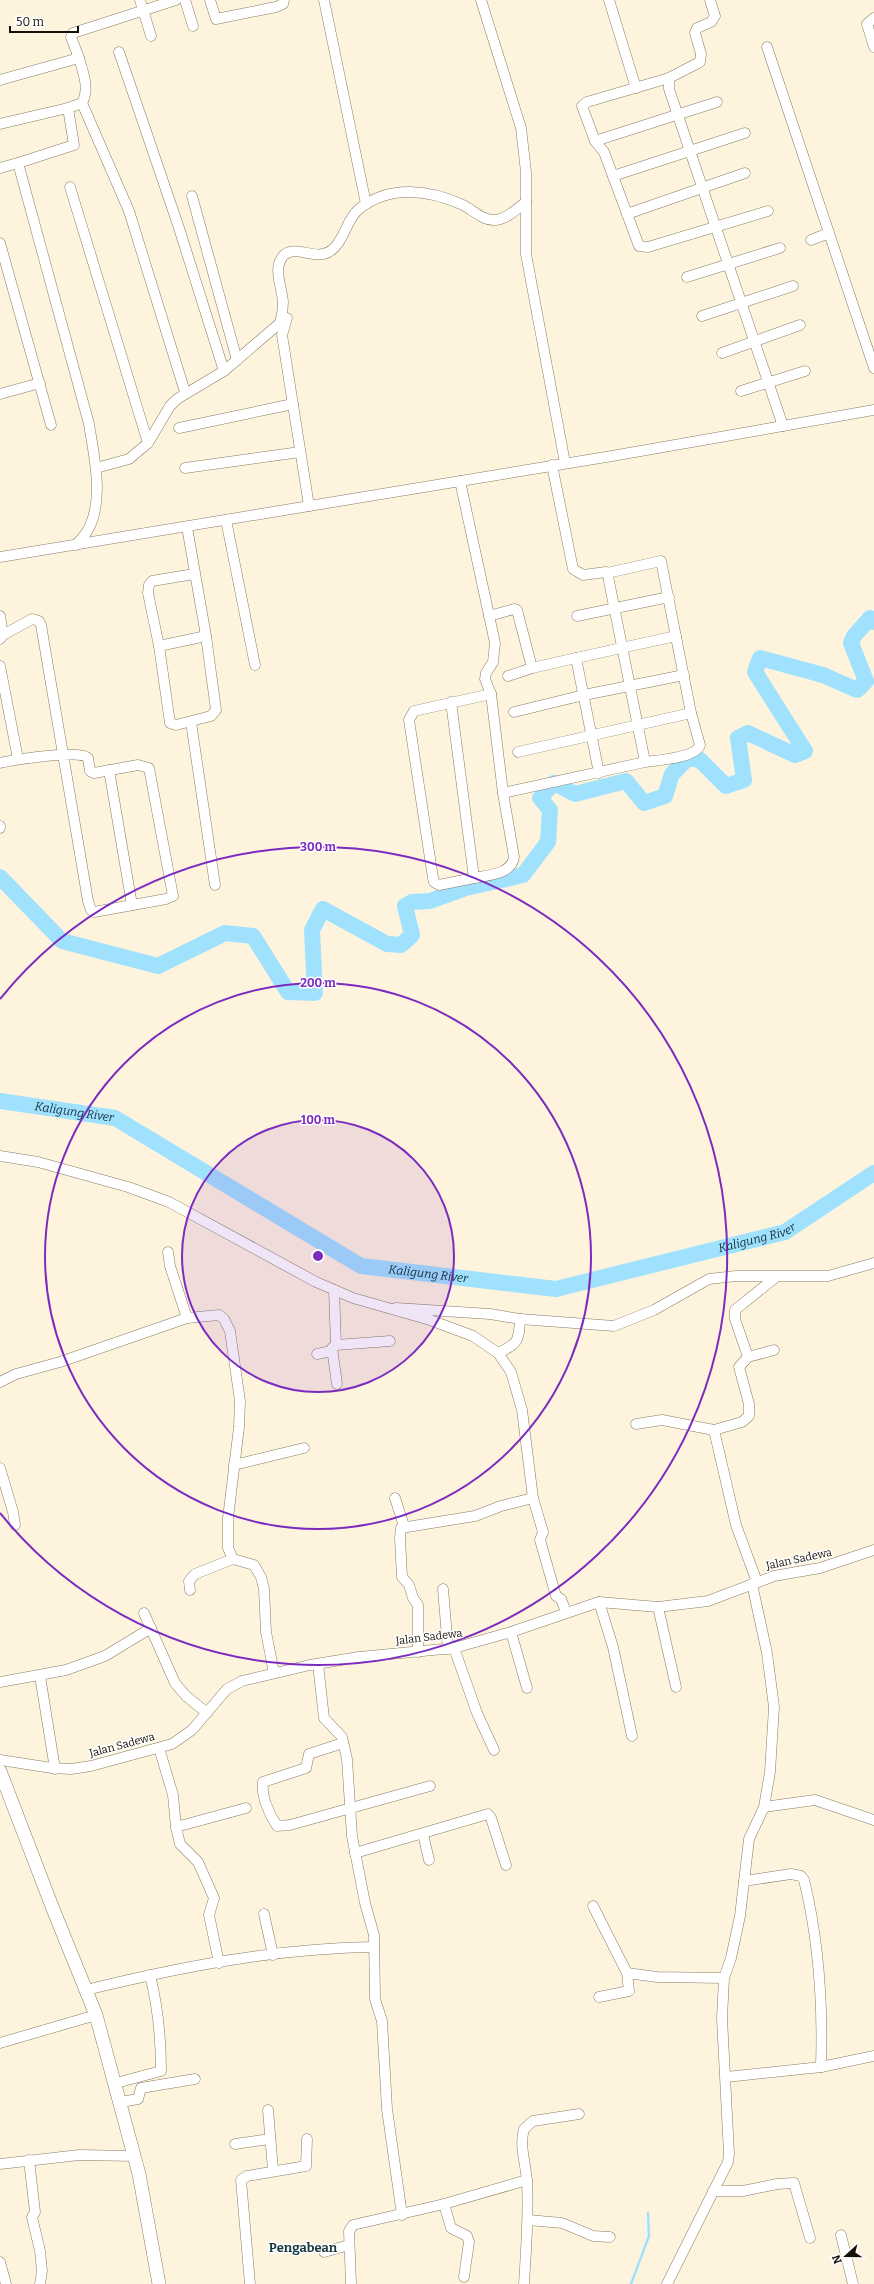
<svg xmlns="http://www.w3.org/2000/svg" width="874" height="2284" font-family="Bitter,serif">
  <style>
    .lines { fill: none; stroke-linecap: round; stroke-linejoin: round }
    .stream { stroke: #a0e1fe; stroke-width: 2.5 }
    .river { stroke: #a0e1fe; stroke-width: 16 }
    .minor-casing { stroke: #877c63; stroke-width: 11 }
    .major-casing { stroke: #877c63; stroke-width: 14 }
    .minor { stroke: #fff; stroke-width: 10 }
    .major { stroke: #fff; stroke-width: 13 }
    .ring { fill: none; stroke: #7b2cbf; stroke-width: 2 }
    .labels { text-anchor: middle; dominant-baseline: central; stroke-width: 3; stroke-linejoin: round; paint-order: stroke }
    .street-label { font-size: 11px; fill: #161108; stroke: #fff }
    .water-label { font-size: 12px; font-style: italic; fill: #12303d; stroke: #fff }
    .quarter-label { font-size: 13px; font-weight: bold; fill: #183a3f; stroke: #fff }
    .centre { fill: #7b2cbf; stroke: #fff; stroke-width: 2 }
    .ring-label { font-size: 12px; text-anchor: middle; font-weight: bold; fill: #7b2cbf; stroke: #fff; stroke-width: 3; stroke-linejoin: round; paint-order: stroke }
  </style>
  <rect width="100%" height="100%" fill="#fef4de"/>
  <g class="lines">
    <path class="stream" d="M631 2284 649 2236 648 2213"/>
    <g class="river">
      <path d="M0 877 62 941 158 966 225 933 253 936 288 992 315 993 312 930 323 909 387 944 401 945 412 935 405 906 412 902 430 901 466 888 523 875 548 842 550 810 540 798 554 783 575 794 626 781 644 803 665 796 672 774 688 758 700 760 726 786 744 780 738 738 748 733 795 755 805 751 755 672 760 658 823 675 857 690 866 681 851 643 854 636 870 618 874 622"/>
      <path id="s1" d="M0 1101 115 1118 361 1266 556 1289 785 1232 874 1173"/>
    </g>
    <g class="minor-casing">
      <g id="minor">
        <path d="M140 0 151 36"/>
        <path d="M185 0 193 26"/>
        <path d="M210 0 216 19 276 7 283 4 284 0"/>
        <path d="M324 0 366 204"/>
        <path d="M481 0 521 128 526 172V254L565 463"/>
        <path d="M609 0 636 88"/>
        <path d="M710 0 715 16 711 22 697 28 695 33 701 54 700 62 669 78V89L783 426"/>
        <path d="M874 18 867 24 874 47"/>
        <path d="M767 47 874 368"/>
        <path d="M119 52 179 228 224 371"/>
        <path d="M669 78 587 102 582 106 595 141 604 152 639 246 648 247 768 211"/>
        <path d="M0 80 79 58 71 37 73 33 176 0"/>
        <path d="M82 103 129 211 185 392"/>
        <path d="M0 124 68 108"/>
        <path d="M595 141 717 102"/>
        <path d="M18 163 74 145 68 108 82 103C90 88 83 73 79 58"/>
        <path d="M0 168 18 163 89 424C94 456 104 498 89 528 86 535 80 540 76 545"/>
        <path d="M613 176 745 133"/>
        <path d="M70 187 148 443 170 406 177 399 224 371 280 323C282 316 283 309 283 302 282 287 272 267 284 255 298 243 319 265 335 247 346 235 347 219 359 209 390 184 430 190 463 205 473 210 483 221 495 220 506 220 518 208 526 202"/>
        <path d="M192 196 237 360"/>
        <path d="M627 214 745 173"/>
        <path d="M811 240 829 233"/>
        <path d="M0 243 51 425"/>
        <path d="M687 277 780 248"/>
        <path d="M702 316 793 286"/>
        <path d="M287 318 282 335 309 506"/>
        <path d="M722 353 800 325"/>
        <path d="M741 391 805 371"/>
        <path d="M0 394 40 383"/>
        <path d="M179 428 293 404"/>
        <path d="M96 468 129 459 148 443"/>
        <path d="M185 468 300 452"/>
        <path d="M460 481 495 643 493 662 486 673 485 679 491 694 503 793 514 857C512 874 489 875 474 878"/>
        <path d="M226 520 255 665"/>
        <path d="M0 557 612 456 874 410"/>
        <path d="M607 573 661 561 691 713 700 745C696 758 658 760 645 762"/>
        <path d="M194 574 152 581 149 585 148 593 159 646 206 636"/>
        <path d="M0 616 3 635"/>
        <path d="M489 616 514 609 517 610 532 668 576 658"/>
        <path d="M577 616 669 597"/>
        <path d="M0 639 3 635 32 619 39 621 41 625 88 901 91 910 94 912 166 899 173 896 149 768 138 765 94 773 90 771 88 758C81 749 13 760 0 763"/>
        <path d="M159 646 170 723 176 725 211 716 216 710 206 636 187 527"/>
        <path d="M0 666 18 759"/>
        <path d="M508 676 532 668"/>
        <path d="M451 702 474 878 439 885 434 882 433 878 409 720 414 711 491 694"/>
        <path d="M514 712 584 695 684 675"/>
        <path d="M191 722 215 885"/>
        <path d="M518 752 691 713"/>
        <path d="M109 770 132 905"/>
        <path d="M599 773 576 658 676 636"/>
        <path d="M503 793 645 762 608 576 606 572 583 575 573 569 552 465"/>
        <path d="M0 826V828"/>
        <path d="M0 1156 38 1162 128 1187 169 1202 316 1282 353 1298 430 1320 473 1336 498 1353 511 1372 522 1410 533 1498 543 1532 540 1540 556 1596 561 1599 566 1612"/>
        <path d="M168 1252 170 1266 187 1318"/>
        <path d="M334 1290 336 1345 390 1341"/>
        <path d="M396 1308 490 1314 520 1319"/>
        <path d="M336 1345 332 1348 337 1384"/>
        <path d="M498 1353C518 1344 519 1341 520 1319L614 1326 654 1310 709 1279 736 1276H828L874 1263"/>
        <path d="M317 1354 332 1351"/>
        <path d="M748 1357 735 1319V1310L776 1277"/>
        <path d="M0 1382 16 1374 60 1362 187 1318 219 1315 224 1319 230 1331 240 1401 239 1427 228 1518V1548L233 1559 254 1565 261 1577 264 1589 266 1632 274 1673"/>
        <path d="M636 1424 662 1420 714 1430 736 1525 757 1582"/>
        <path d="M714 1430 742 1422 749 1416V1404L739 1367 748 1357 774 1350"/>
        <path d="M234 1465 304 1448"/>
        <path d="M0 1468 13 1512 15 1525"/>
        <path d="M395 1498 404 1526"/>
        <path d="M443 1589 448 1649"/>
        <path d="M190 1590 189 1581 195 1574 233 1559"/>
        <path d="M599 1602 613 1647 632 1736"/>
        <path d="M658 1607 676 1687"/>
        <path d="M144 1613 175 1683 186 1696 207 1713"/>
        <path d="M511 1632 527 1688"/>
        <path d="M454 1648 477 1713 494 1750"/>
        <path d="M418 1652V1605L413 1598 409 1585 402 1577 400 1538 401 1528 475 1516 501 1506 533 1498"/>
        <path d="M318 1664 324 1718 342 1737 347 1759 352 1836 365 1903 374 1935 375 1999 382 2021 387 2109 402 2215"/>
        <path d="M40 1676 55 1769"/>
        <path d="M0 1682 66 1670 105 1656 151 1628"/>
        <path d="M343 1743 309 1754 306 1768 263 1782C261 1796 269 1814 277 1826L290 1825 430 1786"/>
        <path d="M159 1748 173 1795 176 1827 180 1844 198 1862 214 1898 209 1915 219 1963"/>
        <path d="M0 1760 52 1768 71 1769 91 1766 172 1744 192 1730 227 1689 242 1681 310 1665 359 1657 454 1648 511 1632 599 1602 658 1607 708 1601 774 1576 820 1568 874 1550"/>
        <path d="M764 1807 815 1800 874 1820"/>
        <path d="M176 1827 246 1808"/>
        <path d="M423 1834 429 1860"/>
        <path d="M355 1853 488 1814 491 1818 506 1865"/>
        <path d="M744 1881 791 1874 801 1876 804 1880C819 1941 823 2004 821 2067"/>
        <path d="M593 1906 627 1973"/>
        <path d="M264 1914 273 1955"/>
        <path d="M86 1990C180 1967 277 1948 374 1947"/>
        <path d="M599 1997 629 1991 627 1973 657 1977 724 1978"/>
        <path d="M0 2043 96 2015"/>
        <path d="M726 2077 821 2067 874 2056"/>
        <path d="M116 2083 161 2071C161 2038 158 2007 150 1975"/>
        <path d="M121 2102 138 2099 141 2088 195 2079"/>
        <path d="M268 2110 273 2170"/>
        <path d="M235 2144 270 2139"/>
        <path d="M29 2160 35 2212 32 2217 40 2251 42 2271 40 2284"/>
        <path d="M0 2164 79 2155 134 2156"/>
        <path d="M713 2191H743L777 2184 794 2183 810 2238"/>
        <path d="M444 2204 527 2180"/>
        <path d="M528 2220 562 2223 593 2236 610 2237"/>
        <path d="M841 2235 853 2284"/>
        <path d="M324 2252 349 2245"/>
        <path d="M0 2262 6 2284"/>
        <path d="M250 2284 241 2180 247 2176 306 2166 307 2139"/>
        <path d="M351 2284 349 2231 353 2225 444 2204 451 2228 467 2236 469 2242 464 2277"/>
        <path d="M524 2284C526 2250 529 2216 527 2182 526 2164 519 2146 524 2129L533 2121 579 2114"/>
        <path d="M667 2284 728 2162 729 2154 722 2018 724 1978 731 1958 740 1916 749 1839 764 1807 770 1772 774 1707 767 1653 752 1584"/>
      </g>
    </g>
    <g class="major-casing">
      <path id="major" d="M0 1771 53 1909 96 2015 139 2174 159 2284"/>
    </g>
    <use href="#minor" class="minor"/>
    <use href="#major" class="major"/>
  </g>
  <circle cx="318" cy="1256" r="136" fill="#7b2cbf" fill-opacity=".12"/>
  <g class="ring">
    <circle cx="318" cy="1256" r="136"/>
    <circle cx="318" cy="1256" r="273"/>
    <path d="M0 999A409 409 0 1 1 0 1513"/>
  </g>
  <g class="labels">
    <g class="street-label">
      <text transform="translate(799 1559) rotate(-12)">Jalan Sadewa</text>
      <text transform="translate(429 1637) rotate(-7)">Jalan Sadewa</text>
      <text transform="translate(122 1745) rotate(-15)">Jalan Sadewa</text>
    </g>
    <g class="water-label">
      <text stroke="none"><textPath href="#s1" startOffset="75">Kaligung River</textPath></text>
      <text stroke="none"><textPath href="#s1" startOffset="807">Kaligung River</textPath></text>
      <text stroke="none"><textPath href="#s1" startOffset="471">Kaligung River</textPath></text>
    </g>
    <g class="quarter-label">
      <text x="303" y="2247">Pengabean</text>
    </g>
  </g>
  <circle cx="318" cy="1256" r="6" class="centre"/>
  <g class="ring-label">
    <text x="318" y="851">300 m</text>
    <text x="318" y="987">200 m</text>
    <text x="318" y="1124">100 m</text>
  </g>
  <g transform="translate(846 2256) rotate(249)" stroke="#ffffff" stroke-width="3" paint-order="stroke">
  <path d="M0-3L7 15L0 10L-7 15Z" fill="#161108"/>
  <text y="-6" font-size="11" font-weight="bold" text-anchor="middle" fill="#161108">N</text>
  </g>
  <path d="M10 26v6h68v-6" fill="none" stroke="#161108" stroke-width="2"/>
  <text x="16" y="26" font-size="12" fill="#161108" stroke="#ffffff" stroke-width="3" paint-order="stroke">50 m</text>
</svg>
